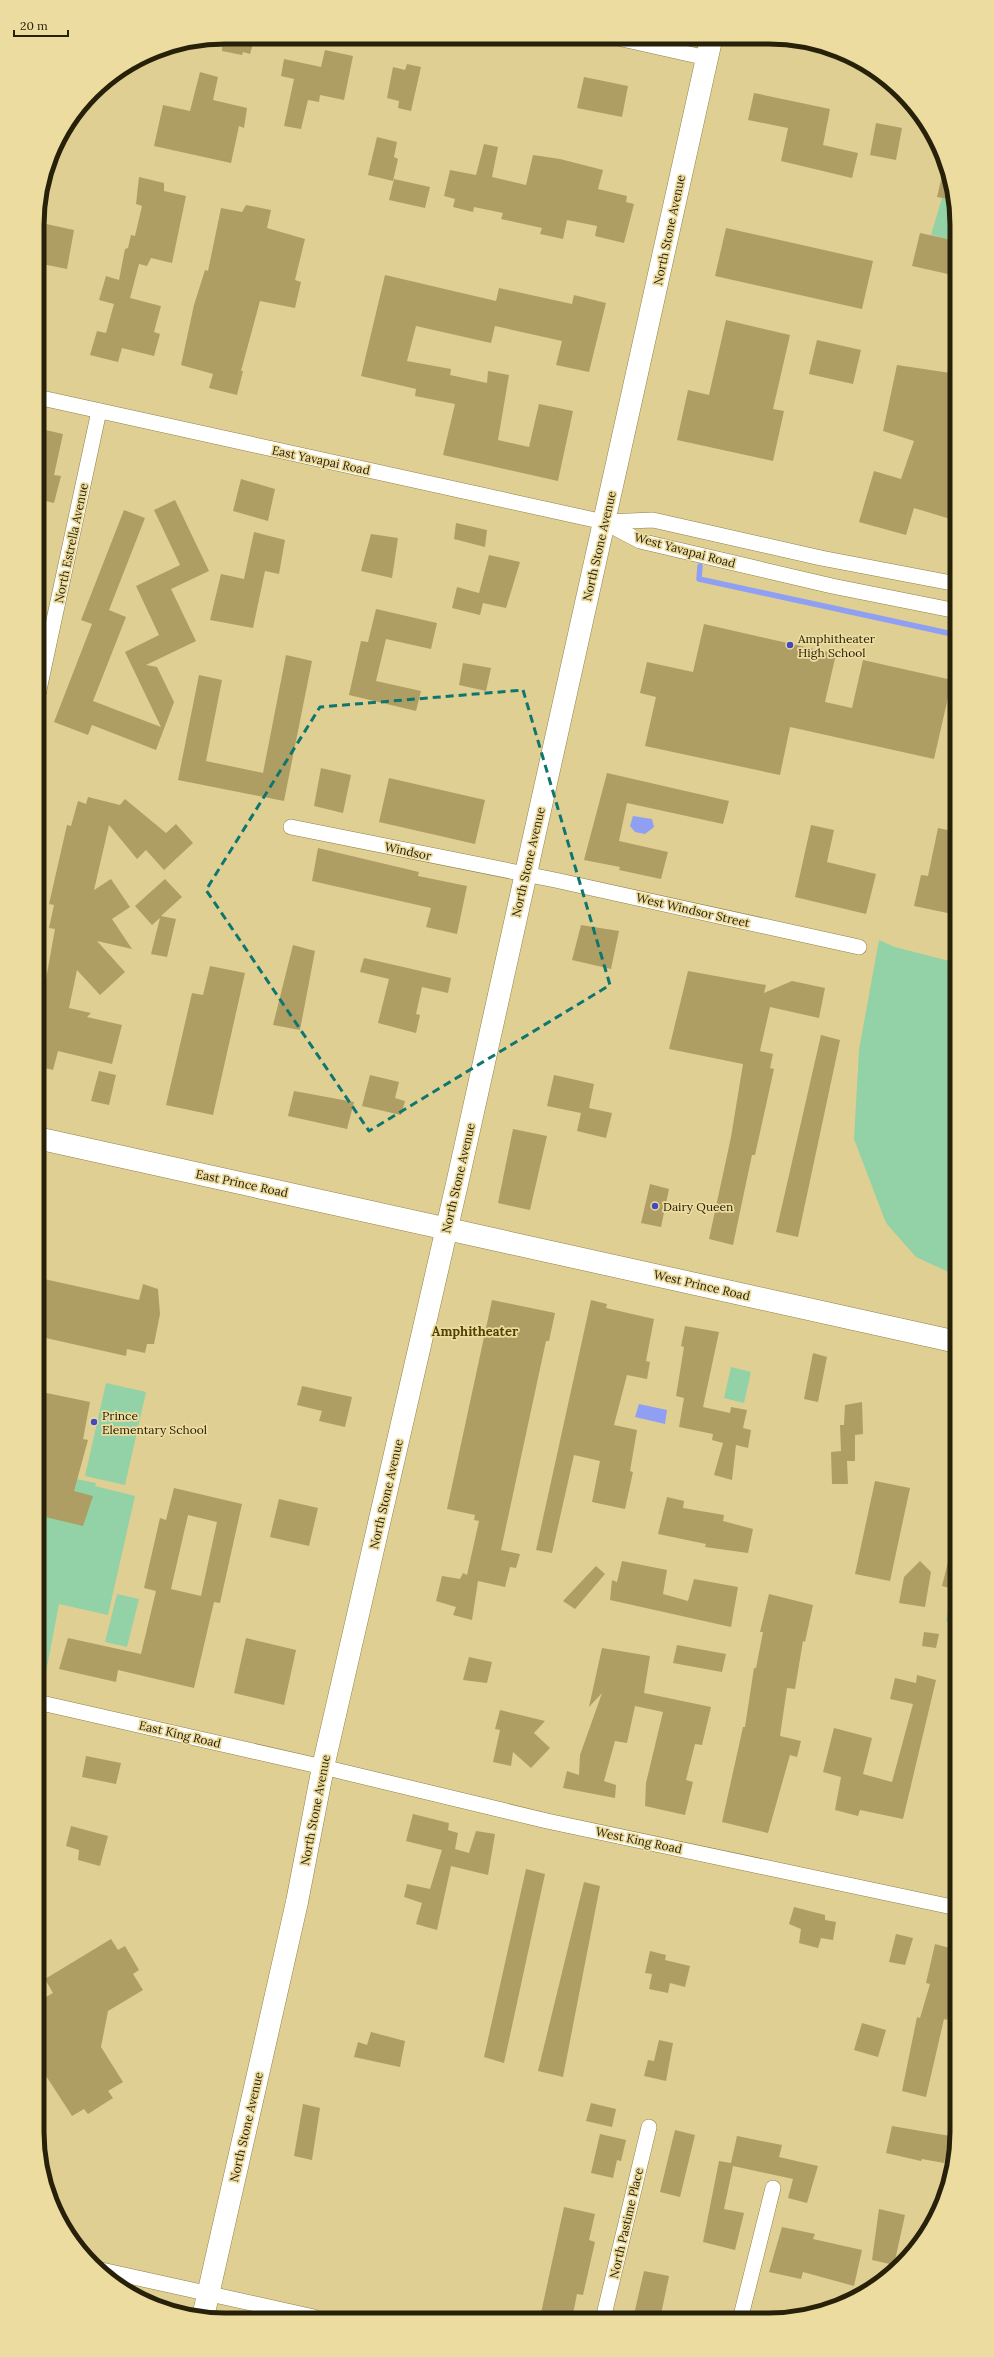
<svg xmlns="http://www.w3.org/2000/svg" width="994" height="2357" font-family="Lora,serif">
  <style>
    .green { fill: #93d1a7 }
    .water { fill: #8e9ff4 }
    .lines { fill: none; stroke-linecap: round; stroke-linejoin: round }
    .stream { stroke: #8e9ff4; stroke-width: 5.5 }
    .building { fill: #ae9e64; fill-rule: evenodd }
    .street-casing { stroke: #908147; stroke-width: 16 }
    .secondary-casing { stroke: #908147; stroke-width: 23 }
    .street { stroke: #fff; stroke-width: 15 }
    .secondary { stroke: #fff; stroke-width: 22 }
    .marked { fill: none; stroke: #0f766e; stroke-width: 3; stroke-dasharray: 8 5; stroke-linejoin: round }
    .poi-dot { fill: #424abe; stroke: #eddca0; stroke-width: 1.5 }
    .labels { text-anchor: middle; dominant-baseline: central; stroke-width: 3.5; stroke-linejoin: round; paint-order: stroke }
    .street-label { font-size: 12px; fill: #282109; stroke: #eddca0 }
    .poi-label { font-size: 12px; fill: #282109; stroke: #eddca0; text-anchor: start }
    .neighbourhood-label { font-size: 13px; font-weight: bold; fill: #514200; stroke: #eddca0 }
    .rim { fill: none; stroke: #282109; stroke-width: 5 }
  </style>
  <rect width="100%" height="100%" fill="#e0cf93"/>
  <g class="green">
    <path d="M942 198 954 200 957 241 931 235Z"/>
    <path d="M879 940 895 947 957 963V1276L916 1257 886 1223 854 1139 859 1050Z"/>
    <path d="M731 1367 751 1372 744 1403 724 1398Z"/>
    <path d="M106 1383 146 1392 125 1485 85 1476Z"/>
    <path d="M37 1419 85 1429 76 1479 96 1483 95 1486 135 1496 108 1615 59 1604 45 1677 37 1675Z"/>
    <path d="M117 1594 139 1599 127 1647 105 1642Z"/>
    <path d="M951 1598 957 1599V1623L946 1621Z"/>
  </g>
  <g class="water">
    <path d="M633 816 652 819 654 827 645 834 635 832 630 826Z"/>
    <path d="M639 1404 667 1410 665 1424 635 1417Z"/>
  </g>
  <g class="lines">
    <path class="stream" d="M700 566 699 579 957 635"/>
  </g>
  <g class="building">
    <path d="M223 37H255L250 54 243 52 242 55 222 51Z"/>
    <path d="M325 50 353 56 344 100 320 95 319 102 308 100 301 129 284 126 294 79 281 76 284 59 321 67Z"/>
    <path d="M407 64 421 67 411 111 398 108 399 101 387 98 393 67 405 70Z"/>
    <path d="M200 72 218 77 213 100 247 108 244 128 239 126 231 163 154 146 163 105 190 111Z"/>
    <path d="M584 77 628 86 622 117 577 108Z"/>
    <path d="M754 93 830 109 823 145 858 153 852 178 781 161 788 128 748 120Z"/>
    <path d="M876 123 902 128 896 160 870 155Z"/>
    <path d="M377 137 397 142 394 157 398 159 393 181 368 175Z"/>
    <path d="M484 144 498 147 492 177 526 185 533 155 560 159 603 170 598 189 627 196 626 202 634 204 624 243 595 236 597 226 567 220 563 239 540 234 542 228 501 219 503 213 474 207 473 212 453 207 455 199 444 196 450 170 476 175Z"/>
    <path d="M945 163 951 177 954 200 937 197Z"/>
    <path d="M139 177 164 183V191L186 196 172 263 151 258 147 266 139 264 130 298 161 306 154 332 160 334 154 356 122 348 118 362 90 355 97 331 106 333 114 304 99 300 106 276 119 280 125 249 128 248 131 235 135 236 142 206 136 204Z"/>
    <path d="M394 179 430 187 425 208 389 200Z"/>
    <path d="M246 205 271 210 267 228 305 239 295 280 301 282 295 308 260 301 241 371H243L237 395 209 388 213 374 181 365 194 305 205 270 208 271 221 208 242 212Z"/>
    <path d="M37 222 74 230 67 269 37 263Z"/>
    <path d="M726 228 873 261 862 309 715 276Z"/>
    <path d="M920 233 957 241V276L912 266Z"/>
    <path d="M385 275 496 301 499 288 572 304 574 295 606 303 589 372 556 365 562 341 495 326 491 343 416 326 407 361 451 369 450 375 487 383 488 371 509 375 498 440 529 447 539 404 573 411 558 481 443 455 455 404 415 396 416 389 361 376Z"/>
    <path d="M726 320 790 335 773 409 784 411 773 461 677 440 688 390 709 395Z"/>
    <path d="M817 340 861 350 853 384 809 374Z"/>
    <path d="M897 365 957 374V521L914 508 906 535 859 522 874 471 901 479 914 441 883 431Z"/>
    <path d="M37 428 63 434 54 475 61 476 54 503 37 499Z"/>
    <path d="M241 479 275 489 268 521 233 511Z"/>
    <path d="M175 500 209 571 171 589 196 641 146 665 157 667 174 702 156 750 92 725 88 735 54 722 92 624 81 620 124 510 145 518 109 610 126 617 93 701 161 727 125 652 159 635 136 586 180 565 154 510Z"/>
    <path d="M456 523 487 530 485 547 454 539Z"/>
    <path d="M254 532 285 540 279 574 265 571 253 628 210 620 221 574 244 579Z"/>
    <path d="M371 534 398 538 392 578 361 571Z"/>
    <path d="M489 555 520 562 506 608 483 603 480 615 452 608 457 587 479 593Z"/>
    <path d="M376 609 437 623 431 649 386 639 376 681 421 691 416 711 349 695 361 641 368 642Z"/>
    <path d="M704 624 836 654 825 702 852 708 863 660 952 680 934 759 790 727 780 775 645 746 656 697 640 693 647 662 693 672Z"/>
    <path d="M286 655 312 661 284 801 178 780 199 675 222 680 206 761 263 773Z"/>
    <path d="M463 663 491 668 486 691 459 685Z"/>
    <path d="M321 768 351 775 343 813 314 806Z"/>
    <path d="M607 773 729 801 723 824 627 803 619 841 668 852 661 879 619 870 620 867 584 860Z"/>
    <path d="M389 778 485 800 475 844 379 822Z"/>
    <path d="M88 797 120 805 125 799 166 833 176 824 193 843 164 870 146 850 137 859 109 825 94 890 111 879 130 907 112 919 132 949 97 941 125 972 100 995 77 970 69 1008 91 1013 87 1017 122 1025 112 1064 58 1051 53 1070 37 1066 46 1020 39 1018 55 929 49 928 54 905 49 904 67 825 71 826 78 801 86 804Z"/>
    <path d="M811 825 834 830 827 862 876 874 866 914 795 897Z"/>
    <path d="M938 828 957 832V915L914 906 921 875 928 876Z"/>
    <path d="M318 848 419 872 418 876 467 886 457 934 426 927 431 908 312 881Z"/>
    <path d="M165 879 182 897 161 916 176 919 167 957 151 954 160 918 152 925 135 906Z"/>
    <path d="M581 925 619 931 611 969 572 960Z"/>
    <path d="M293 945 315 951 300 1030 273 1025Z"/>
    <path d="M364 958 451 978 448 993 422 987 416 1014 420 1015 416 1033 378 1023 389 979 360 972Z"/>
    <path d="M210 966 245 973 213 1115 166 1105 192 993 203 995Z"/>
    <path d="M688 971 766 985 764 993 792 981 825 988 819 1018 770 1007 760 1051 773 1054 770 1068 774 1069 755 1155H752L733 1245 709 1239 731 1137 743 1064 669 1049Z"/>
    <path d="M821 1035 840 1040 798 1237 776 1232Z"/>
    <path d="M99 1071 116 1075 109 1105 91 1101Z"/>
    <path d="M370 1075 399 1082 395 1098 405 1101 401 1115 362 1106Z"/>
    <path d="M554 1075 594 1084 589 1108 612 1113 606 1138 577 1131 581 1113 547 1106Z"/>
    <path d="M294 1091 354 1102 347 1129 288 1116Z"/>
    <path d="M513 1129 547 1136 530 1210 498 1203Z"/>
    <path d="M650 1184 669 1189 661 1227 641 1223Z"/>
    <path d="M44 1279 139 1300 143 1284 158 1289 160 1314 154 1344H147L145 1353 127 1349 126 1356 37 1336V1285L42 1286Z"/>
    <path d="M492 1300 555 1313 549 1341H546L501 1550 520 1554 516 1568 510 1567 505 1587 478 1581 472 1620 453 1615 456 1607 436 1601 442 1576 460 1579 463 1573 467 1575 479 1521 474 1520 475 1515 447 1509Z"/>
    <path d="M591 1300 607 1304 606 1308 654 1319 646 1361 650 1362 647 1379 627 1375 614 1425 637 1430 630 1471 633 1472 625 1509 592 1502 600 1461 574 1455 552 1553 536 1550Z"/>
    <path d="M685 1326 719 1332 703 1407 730 1413 731 1407 747 1410 743 1428 751 1430 748 1448 736 1445 732 1480 714 1475 723 1443 712 1440 713 1434 679 1427 684 1398 676 1396 684 1347 681 1346Z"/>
    <path d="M813 1353 827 1357 818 1402 804 1399Z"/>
    <path d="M302 1386 352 1397 345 1427 319 1421 322 1411 297 1405Z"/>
    <path d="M37 1391 90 1402 83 1439 88 1440 74 1491 93 1496 83 1526 37 1515Z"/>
    <path d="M862 1402 863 1434 855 1435V1461H847L848 1484H832L831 1452 841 1451 840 1425H844L845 1405Z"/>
    <path d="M875 1481 910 1488 890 1581 855 1574Z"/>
    <path d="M174 1488 242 1504 220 1603 214 1602 194 1688 118 1670 116 1682 59 1669 68 1638 141 1654 156 1591 144 1588 160 1518 166 1520ZM188 1515 217 1522 201 1596 171 1589Z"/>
    <path d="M667 1497 684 1501 683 1508 724 1515 723 1521 753 1529 748 1553 705 1547 706 1544 658 1534Z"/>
    <path d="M279 1499 318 1508 309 1546 270 1537Z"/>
    <path d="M952 1546 957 1547V1590L942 1586Z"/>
    <path d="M622 1561 667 1570 663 1594 688 1601 694 1579 738 1587 731 1627 610 1600 612 1580 617 1582Z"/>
    <path d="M920 1561 931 1572 925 1607 899 1603 904 1577Z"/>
    <path d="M596 1566 605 1574 575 1609 563 1601Z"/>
    <path d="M769 1594 813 1605 805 1642 803 1641 795 1689 787 1688 780 1736 801 1741 797 1757 790 1755 768 1833 722 1822 743 1727H745L754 1668H756L763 1632H760Z"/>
    <path d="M924 1632 939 1634 936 1648 922 1646Z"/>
    <path d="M246 1638 296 1650 284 1705 234 1693Z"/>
    <path d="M677 1645 726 1654 722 1672 673 1663Z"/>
    <path d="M602 1648 650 1656 644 1693 711 1707 702 1745 695 1744 686 1780 693 1782 685 1815 645 1806 646 1783 663 1712 635 1706 627 1743 615 1741 604 1781 616 1785 615 1798 563 1788 567 1771 579 1775 580 1755 602 1693 589 1707Z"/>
    <path d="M469 1657 492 1662 487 1683 463 1680Z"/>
    <path d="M917 1675 936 1680 903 1819 860 1810 858 1816 835 1810 841 1777 823 1772 834 1728 872 1738 863 1774 892 1782 913 1704 890 1699 895 1678 916 1683Z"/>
    <path d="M500 1710 545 1721 534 1733 550 1748 531 1768 513 1752 511 1766 493 1762 500 1730 495 1729Z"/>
    <path d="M86 1756 121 1763 116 1784 82 1777Z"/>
    <path d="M413 1814 449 1823 448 1830 458 1833 455 1849 469 1853 476 1831 495 1834 488 1875 451 1866 437 1930 416 1924 422 1903 404 1897 407 1884 430 1889 442 1850 406 1841Z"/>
    <path d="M71 1826 108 1836 100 1866 78 1860 79 1850 66 1846Z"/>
    <path d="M526 1869 545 1874 504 2063 484 2057Z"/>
    <path d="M584 1882 600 1886 563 2077 538 2071Z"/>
    <path d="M794 1907 825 1915V1920L836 1922 833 1940 821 1938 818 1948 799 1943 801 1929 789 1924Z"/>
    <path d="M896 1934 913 1938 905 1965 889 1962Z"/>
    <path d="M111 1939 118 1950 125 1946 139 1970 133 1974 143 1990 108 2011 101 2047 123 2082 108 2091 113 2098 88 2114 84 2109 72 2116 37 2062V2002L53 1993 45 1979Z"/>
    <path d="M935 1944 957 1950V1982L947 2020 944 2019 926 2097 902 2091 917 2017 920 2018 930 1984 926 1983Z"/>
    <path d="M650 1951 666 1955 665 1960 690 1966 685 1987 670 1983 668 1993 649 1989 652 1974 645 1973Z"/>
    <path d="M862 2023 886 2030 878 2057 854 2050Z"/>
    <path d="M371 2032 405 2041 400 2067 354 2057 358 2042 367 2045Z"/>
    <path d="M659 2040 673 2043 666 2081 644 2076 648 2060 654 2061Z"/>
    <path d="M591 2103 616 2109 612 2127 586 2121Z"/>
    <path d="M303 2104 320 2108 312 2160 294 2156Z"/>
    <path d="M892 2126 950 2136 944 2163 922 2159 921 2161 886 2153Z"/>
    <path d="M675 2130 695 2135 680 2197 660 2192Z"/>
    <path d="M600 2134 626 2140 621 2161 617 2160 613 2178 591 2173Z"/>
    <path d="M737 2136 782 2145 779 2157 818 2166 807 2203 788 2198 793 2179 733 2166 724 2209 744 2213 735 2250 703 2242 719 2161 731 2163Z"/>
    <path d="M564 2207 595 2214 589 2240 595 2242 583 2295 577 2294 572 2319 541 2313Z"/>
    <path d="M879 2209 905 2215 894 2265 872 2260Z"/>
    <path d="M782 2227 815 2234 813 2239 862 2250 854 2286 803 2272 801 2279 769 2272Z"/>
    <path d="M644 2271 669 2276 660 2319H633Z"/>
  </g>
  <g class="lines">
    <g class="street-casing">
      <g id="street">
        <path d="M622 39 707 58"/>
        <path d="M37 397 604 522 640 541 832 586 957 611"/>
        <path d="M605 522 653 520 821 558 957 584"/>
        <path d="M37 699 99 411"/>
        <path d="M291 827 555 880 859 947"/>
        <path d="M37 1702 323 1767 547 1821 957 1908"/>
        <path d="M97 2269 314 2317"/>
        <path d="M603 2319 649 2127"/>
        <path d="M740 2320 773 2188"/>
      </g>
    </g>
    <g class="secondary-casing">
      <g id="secondary">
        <path d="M37 1138 957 1342"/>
        <path d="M203 2317 297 1902 323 1767 457 1184 711 40"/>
      </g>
    </g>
    <use href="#street" class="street"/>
    <use href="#secondary" class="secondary"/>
  </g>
  <path class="marked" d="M523 690 610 985 369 1131 206 890 320 707Z"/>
  <g class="poi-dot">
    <circle cx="790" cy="645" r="4"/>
    <circle cx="655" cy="1206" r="4"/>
    <circle cx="94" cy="1422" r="4"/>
  </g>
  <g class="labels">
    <g class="street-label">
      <text transform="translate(669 230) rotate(-78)">North Stone Avenue</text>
      <text transform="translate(321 460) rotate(12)">East Yavapai Road</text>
      <text transform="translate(71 543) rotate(-78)">North Estrella Avenue</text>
      <text transform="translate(599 546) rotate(-77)">North Stone Avenue</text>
      <text transform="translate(685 550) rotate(15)">West Yavapai Road</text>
      <text transform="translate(408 851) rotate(12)">Windsor</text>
      <text transform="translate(528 862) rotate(-77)">North Stone Avenue</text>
      <text transform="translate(693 910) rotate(13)">West Windsor Street</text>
      <text transform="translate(458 1178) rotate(-77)">North Stone Avenue</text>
      <text transform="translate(242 1183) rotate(12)">East Prince Road</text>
      <text transform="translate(702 1285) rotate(13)">West Prince Road</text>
      <text transform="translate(386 1494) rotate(-77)">North Stone Avenue</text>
      <text transform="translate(180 1734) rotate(13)">East King Road</text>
      <text transform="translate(315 1810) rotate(-79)">North Stone Avenue</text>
      <text transform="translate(639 1840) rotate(12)">West King Road</text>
      <text transform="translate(246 2127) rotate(-77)">North Stone Avenue</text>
      <text transform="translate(626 2223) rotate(-77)">North Pastime Place</text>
    </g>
    <g class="poi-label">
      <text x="798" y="638">Amphitheater<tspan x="798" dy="14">High School</tspan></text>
      <text x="663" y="1206">Dairy Queen</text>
      <text x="102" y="1415">Prince<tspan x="102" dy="14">Elementary School</tspan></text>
    </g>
    <g class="neighbourhood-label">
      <text x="475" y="1331">Amphitheater</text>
    </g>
  </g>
  <path d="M0 0H994V2357H0ZM225 44H769A181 181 0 0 1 950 225V2132A181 181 0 0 1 769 2313H225A181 181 0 0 1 44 2132V225A181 181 0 0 1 225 44Z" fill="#eddca0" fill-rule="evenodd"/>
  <path class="rim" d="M225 44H769A181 181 0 0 1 950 225V2132A181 181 0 0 1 769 2313H225A181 181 0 0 1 44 2132V225A181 181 0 0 1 225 44Z"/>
  <path d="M14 30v6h54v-6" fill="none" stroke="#282109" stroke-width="2"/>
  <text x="20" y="30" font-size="12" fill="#282109" stroke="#eddca0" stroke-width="3" paint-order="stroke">20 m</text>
</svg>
